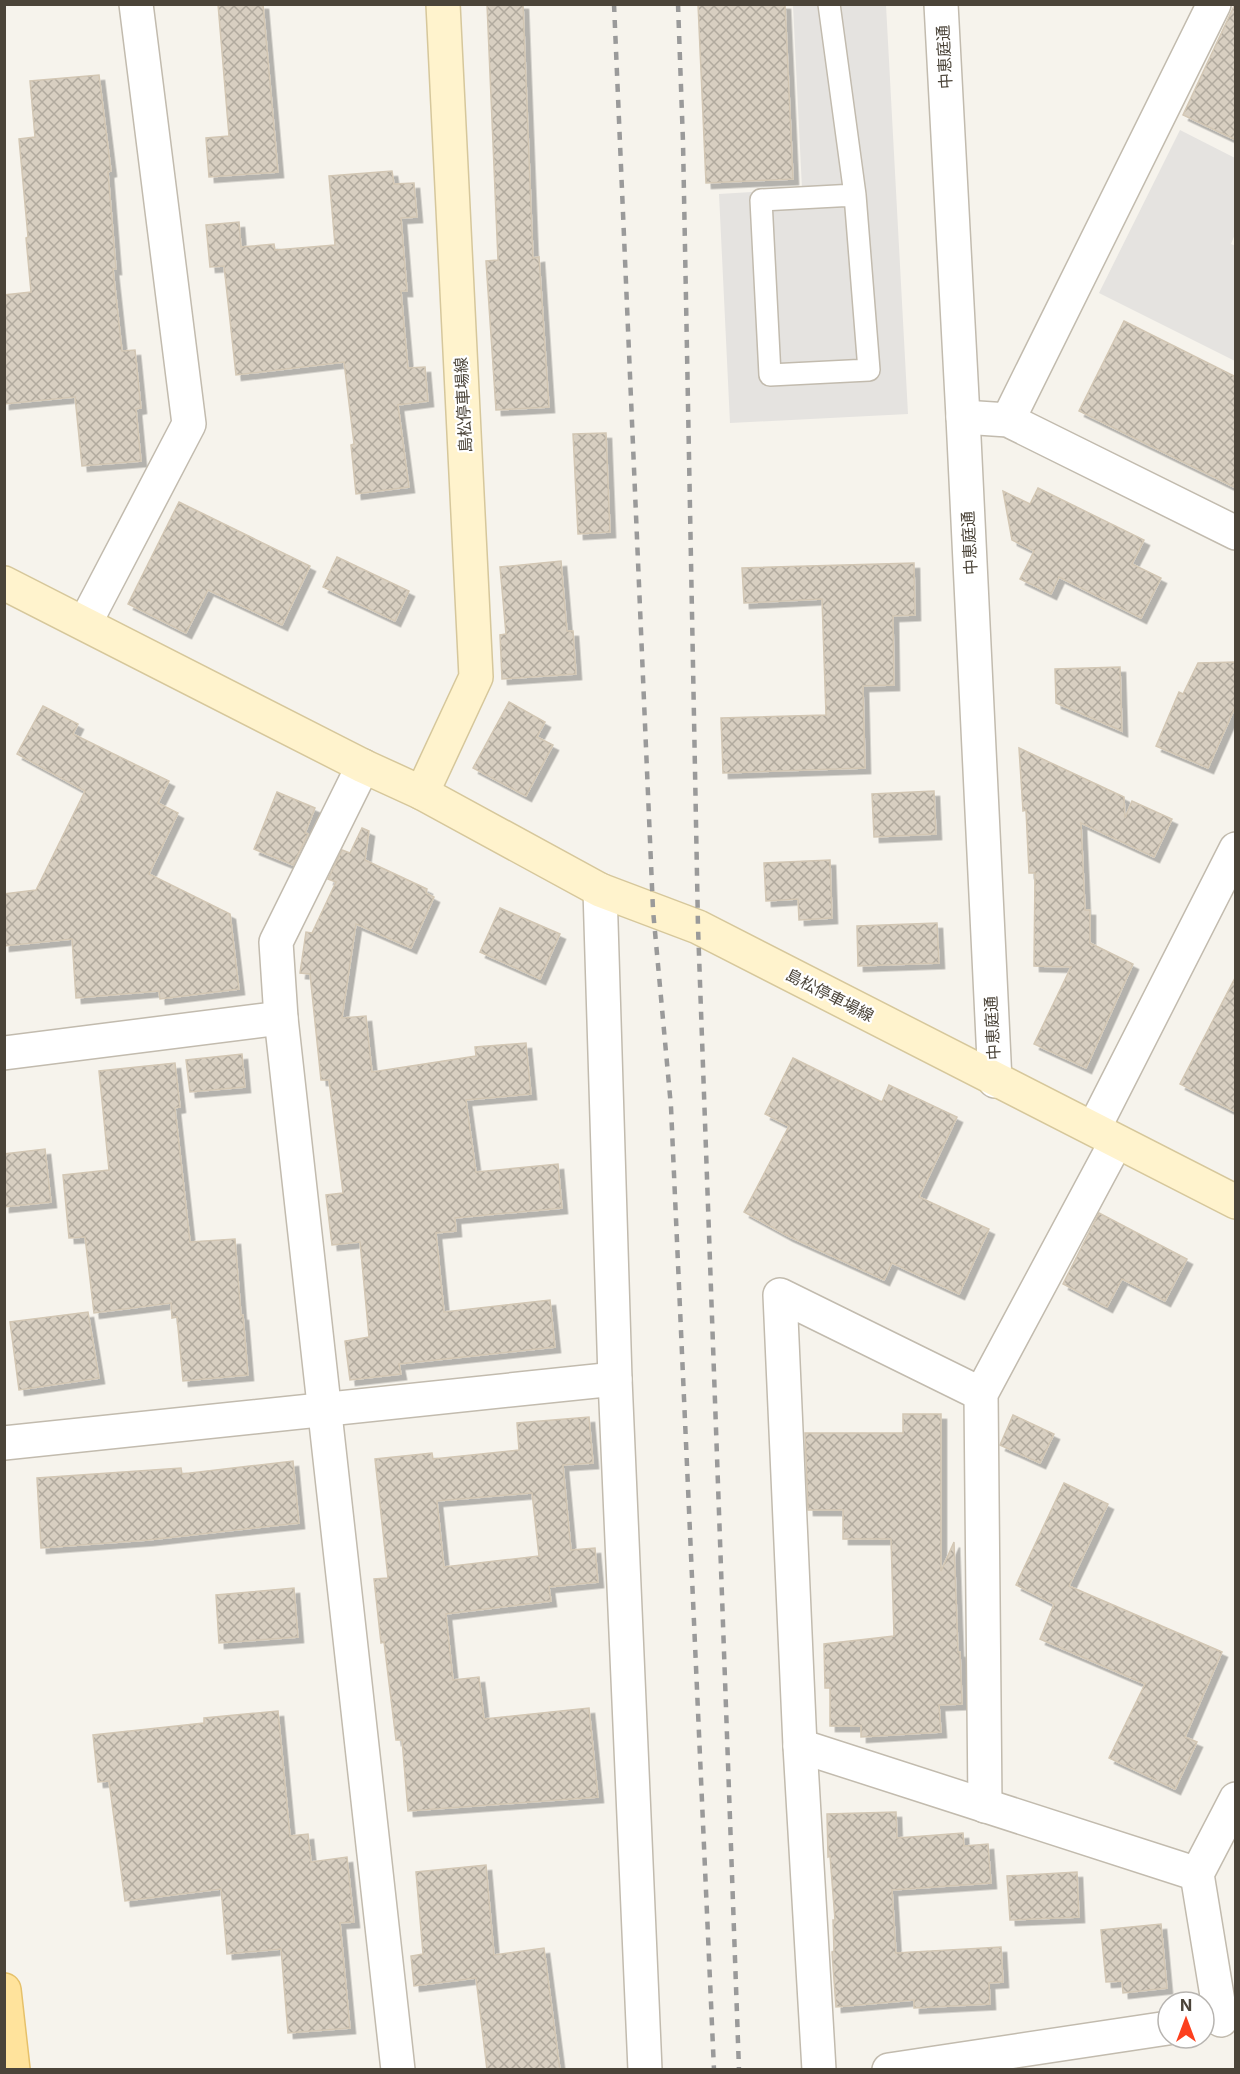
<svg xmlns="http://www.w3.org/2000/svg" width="1240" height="2074" font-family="Inter,'Noto Sans JP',sans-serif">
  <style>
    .parking { fill: #e5e3e0 }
    .building { fill: url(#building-cross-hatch); stroke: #d3c7b4; stroke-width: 1.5; fill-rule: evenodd; filter: url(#shadow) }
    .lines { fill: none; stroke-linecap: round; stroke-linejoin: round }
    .service-casing { stroke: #c2bbae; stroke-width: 24 }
    .minor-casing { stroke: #c2bbae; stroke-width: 36 }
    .tertiary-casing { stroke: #c2bbae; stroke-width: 36 }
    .secondary-casing { stroke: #d6c79b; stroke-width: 36 }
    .primary-casing { stroke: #e6c16a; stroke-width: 36 }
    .service { stroke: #fff; stroke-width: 21 }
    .minor { stroke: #fff; stroke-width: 33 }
    .tertiary { stroke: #fff; stroke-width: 33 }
    .secondary { stroke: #fff3cd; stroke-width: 33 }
    .primary { stroke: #ffe39c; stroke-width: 33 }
    .rail { stroke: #9a9a9a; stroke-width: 4.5; stroke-dasharray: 8 8; stroke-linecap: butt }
    .labels { text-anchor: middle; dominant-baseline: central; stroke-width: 4.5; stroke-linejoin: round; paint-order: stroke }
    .street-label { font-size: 16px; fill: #4b4439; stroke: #fff }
  </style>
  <defs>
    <pattern id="building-cross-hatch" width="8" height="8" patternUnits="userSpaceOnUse" patternTransform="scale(1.5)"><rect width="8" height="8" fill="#d8cfc1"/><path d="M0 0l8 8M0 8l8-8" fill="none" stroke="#b1aa9e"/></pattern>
    <filter id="shadow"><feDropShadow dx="5.5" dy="5.5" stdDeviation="0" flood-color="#0004"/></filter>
  </defs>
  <rect width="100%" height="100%" fill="#f6f3ec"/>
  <g class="parking">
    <path d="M793 5H886L908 414 730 423 719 194 802 189Z"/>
    <path d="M1180 130 1235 158V234L1231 244 1236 246 1235 361 1099 293Z"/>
  </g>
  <g class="building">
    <path d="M218 4H263L278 172 209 177 206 138 229 136Z"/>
    <path d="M487 4H523L533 258 539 257 549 407 496 410 486 261 498 260Z"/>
    <path d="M698 4H785L793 179 706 183Z"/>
    <path d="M1235 4H1236V140L1183 115Z"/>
    <path d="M99 75 111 171 108 172 116 269H113L122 351 135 350 141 408 136 409 141 461 82 466 75 397 4 404V295L31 292 26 238 28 237 19 139 35 137 30 81Z"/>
    <path d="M392 171 394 184 414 183 417 217 401 218 407 291H401L408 368 425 367 428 401 398 405 409 487 356 494 351 445 354 444 344 362 236 375 224 266 210 267 206 225 239 222 241 247 274 244 275 250 335 245 329 176Z"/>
    <path d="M1124 321 1236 377V488L1079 411Z"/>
    <path d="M606 433 610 532 578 534 573 434Z"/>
    <path d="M1038 488 1144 540 1132 564 1161 578 1141 618 1059 577 1051 594 1020 579 1034 551 1012 540 1003 491 1030 504Z"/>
    <path d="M179 502 310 566 282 625 208 590 186 633 128 604Z"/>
    <path d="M337 557 409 591 395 621 323 587Z"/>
    <path d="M561 561 567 631H573L576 674 502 679 500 635 506 634 500 567Z"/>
    <path d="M914 563 915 615 893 616 894 685 863 686 865 768 723 773 721 718 826 715 822 599 744 603 742 568Z"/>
    <path d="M1236 662V705L1208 768 1156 746 1179 692 1183 694 1198 663Z"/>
    <path d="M1120 667 1122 731 1056 703 1055 669Z"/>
    <path d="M509 702 545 722 537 737 553 745 526 796 473 768Z"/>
    <path d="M43 706 78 724 73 734 169 781 158 803 178 813 149 874 230 914 239 989 160 999 159 991 76 998 72 939 4 946V894L36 890 85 791 17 754Z"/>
    <path d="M1019 748 1124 797 1125 818 1132 801 1172 819 1154 857 1081 823 1085 910H1090V943L1133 964 1086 1068 1034 1044 1071 967 1034 966 1035 873H1029L1026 810 1023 811Z"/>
    <path d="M934 791 936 834 874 837 872 794Z"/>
    <path d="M277 792 315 808 305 833 308 834 293 865 254 849Z"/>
    <path d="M362 828 369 831 365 860 427 889 426 893 434 897 411 948 356 924 342 1018 366 1016 372 1072 476 1056 475 1047 526 1043 531 1094 466 1100 476 1172 558 1164 562 1208 455 1218 456 1231 436 1233 444 1312 550 1300 555 1347 399 1364 401 1374 350 1380 345 1341 369 1337 360 1242 332 1245 326 1195 343 1193 329 1080H321L310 974 300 973 306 932 312 933 336 882 328 879 342 850 350 853Z"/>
    <path d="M830 860 832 918 799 920 798 899 766 901 764 863Z"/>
    <path d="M500 908 560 934 540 979 480 952Z"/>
    <path d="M937 923 939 963 858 966 857 926Z"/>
    <path d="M1236 976V1112L1180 1084Z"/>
    <path d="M242 1054 245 1087 190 1092 186 1060Z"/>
    <path d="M793 1058 882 1102 889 1085 957 1117 919 1197 989 1229 959 1294 892 1263 884 1280 788 1236 744 1212 789 1126 765 1114Z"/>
    <path d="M175 1063 180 1107 175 1108 190 1242 235 1239 241 1315H243L248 1375 183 1381 177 1317 172 1318 171 1303 94 1313 85 1237 69 1238 63 1175 109 1170 99 1071Z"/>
    <path d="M45 1149 51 1202 4 1207V1154Z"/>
    <path d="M1099 1213 1187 1259 1165 1301 1122 1279 1107 1307 1063 1284Z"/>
    <path d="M88 1312 99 1378 19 1390 10 1322Z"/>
    <path d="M903 1414H941V1571L954 1542 958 1652H960L962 1704 939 1705 941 1732 861 1737V1726H830V1688H825L824 1644 894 1636 891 1539H843V1510H808L805 1433H903Z"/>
    <path d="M1013 1415 1054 1434 1040 1463 1000 1445Z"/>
    <path d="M589 1417 593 1463 563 1465 571 1550 595 1548 598 1582 549 1587 551 1601 446 1614 453 1680 479 1677 484 1719 589 1708 598 1797 408 1811 402 1740H396L384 1642 381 1643 374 1579 388 1578 375 1459 432 1453 433 1459 519 1450 517 1423ZM532 1493 539 1556 444 1567 437 1501Z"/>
    <path d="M293 1461 299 1523 148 1540 41 1548 37 1478 181 1468 182 1474Z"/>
    <path d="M1064 1483 1108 1504 1069 1586 1222 1652 1185 1737 1197 1742 1175 1789 1109 1758 1145 1684 1040 1639 1054 1604 1016 1585Z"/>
    <path d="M294 1588 298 1637 219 1643 216 1595Z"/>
    <path d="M278 1711 290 1836 308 1834 311 1862 347 1857 354 1922 340 1923 350 2028 288 2033 281 1949 227 1954 221 1889 125 1901 109 1781 98 1782 93 1735 204 1723V1718Z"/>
    <path d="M896 1812 897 1838 963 1833 964 1846 988 1844 991 1883 892 1890 896 1953 1001 1947 1003 1982 989 1983 990 2004 914 2008V2000L836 2007 832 1952 834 1951 833 1920H835L830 1856 828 1857 827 1814Z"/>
    <path d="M486 1865 494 1955 544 1948 560 2070H487L476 1978 414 1986 411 1956 423 1954 416 1872Z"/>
    <path d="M1077 1872 1079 1917 1010 1920 1007 1876Z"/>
    <path d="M1161 1924 1167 1988 1123 1993 1122 1981 1106 1982 1101 1930Z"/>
  </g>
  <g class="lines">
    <g class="service-casing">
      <path id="service" d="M829 4 855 195 869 370 770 375 761 200 855 195"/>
    </g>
    <g class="minor-casing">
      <g id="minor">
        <path d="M963 417 1008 420 1236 533"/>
        <path d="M1008 420 1214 4"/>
        <path d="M85 623 189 424 136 4"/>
        <path d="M363 766 276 942 281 1018 398 2070"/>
        <path d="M600 890 615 1379 645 2070"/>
        <path d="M4 1053 281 1018"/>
        <path d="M1094 1128 1236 849"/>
        <path d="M4 1443 615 1379"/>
        <path d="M800 1746 1197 1874"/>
        <path d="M985 1806 981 1394 1116 1142"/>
        <path d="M1221 2020 1197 1874 1236 1799"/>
        <path d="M819 2070 800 1746 780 1295 981 1394"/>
        <path d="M889 2070 1168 2028"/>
      </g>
    </g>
    <g class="tertiary-casing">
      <path id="tertiary" d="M941 4 963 417 995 1081"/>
    </g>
    <g class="secondary-casing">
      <g id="secondary">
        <path d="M4 583 363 766 422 793 600 890 698 927 1236 1202"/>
        <path d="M422 793 476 677 443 4"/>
      </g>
    </g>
    <g class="primary-casing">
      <path id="primary" d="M4 1990 13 2070"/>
    </g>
    <use href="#service" class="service"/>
    <use href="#minor" class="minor"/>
    <use href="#tertiary" class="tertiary"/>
    <use href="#secondary" class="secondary"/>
    <use href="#primary" class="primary"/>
    <g class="rail">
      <path d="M614 4 653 910 671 1107 714 2070"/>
      <path d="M678 4 683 142 698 927 739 2070"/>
    </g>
  </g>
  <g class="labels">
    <g class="street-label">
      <text transform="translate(944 57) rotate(-93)">中恵庭通</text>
      <text transform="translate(463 405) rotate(-93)">島松停車場線</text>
      <text transform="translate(969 543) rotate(-93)">中恵庭通</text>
      <text transform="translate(830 995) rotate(27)">島松停車場線</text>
      <text transform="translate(992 1028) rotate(-93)">中恵庭通</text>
    </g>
  </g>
  <rect width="1240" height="2074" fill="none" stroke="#4b4439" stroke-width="12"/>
  <g transform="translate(1186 2020)"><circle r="28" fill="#ffffff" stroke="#b7b4b0" stroke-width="1.5"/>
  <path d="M0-4.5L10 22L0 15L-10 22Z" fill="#fc3f1d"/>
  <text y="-9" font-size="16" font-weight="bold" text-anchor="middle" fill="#4b4439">N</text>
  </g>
</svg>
